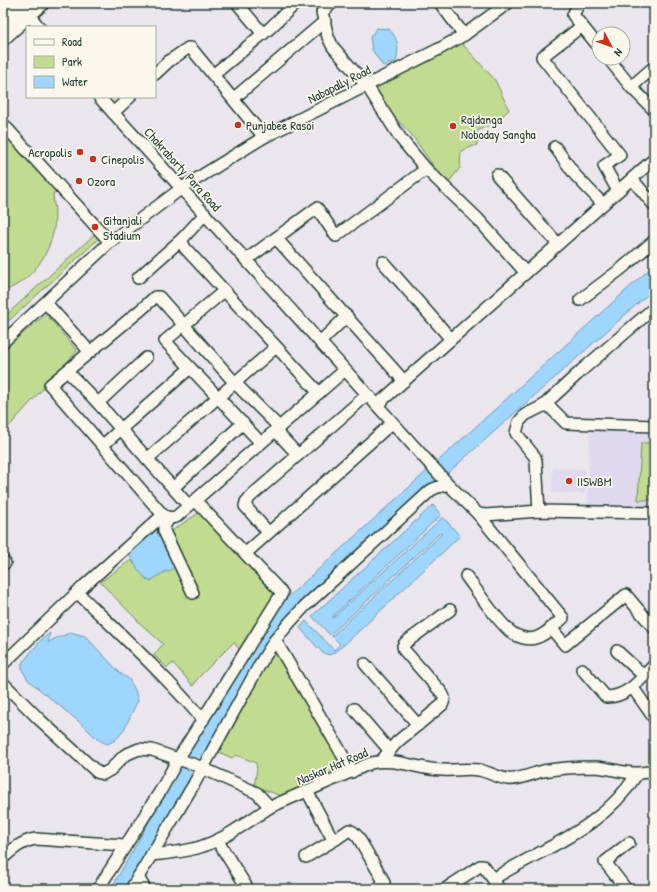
<svg xmlns="http://www.w3.org/2000/svg" width="657" height="892" font-family="'Patrick Hand',sans-serif">
  <style>
    .built { fill: #e0d9ed }
    .green { fill: #c1db91; stroke: #708c62 }
    .water { fill: #9fd6fe; stroke: #6c99ad }
    .lines { fill: none; stroke-linecap: round; stroke-linejoin: round }
    .canal { stroke: #9fd6fe; stroke-width: 10 }
    .minor-casing { stroke: #1f3d34; stroke-width: 14 }
    .major-casing { stroke: #1f3d34; stroke-width: 17 }
    .minor { stroke: #fbf7ec; stroke-width: 11 }
    .major { stroke: #fbf7ec; stroke-width: 14 }
    .poi-dot { fill: #c8321e; stroke: #fbf7ec; stroke-width: 1.5 }
    .labels { text-anchor: middle; dominant-baseline: central; stroke-width: 3.5; stroke-linejoin: round; paint-order: stroke }
    .street-label { font-size: 13px; fill: #1f3d34; stroke: #fbf7ec }
    .poi-label { font-size: 13px; fill: #1f3d34; stroke: #fbf7ec; text-anchor: start }
  </style>
  <rect width="100%" height="100%" fill="#ebe5ed"/>
  <filter id="ink" filterUnits="userSpaceOnUse"><feTurbulence type="fractalNoise" baseFrequency=".025" numOctaves="2"/><feDisplacementMap in="SourceGraphic" scale="8" xChannelSelector="R" yChannelSelector="G"/><feConvolveMatrix kernelMatrix="1 2 1 2 8 2 1 2 1" color-interpolation-filters="sRGB"/></filter>
  <g filter="url(#ink)">
    <g class="built">
      <path d="M590 430 654 431V511H587Z"/>
      <path d="M553 468 585 469V494L552 493Z"/>
    </g>
    <g class="green">
      <path d="M459 40 495 80 509 110 492 124 477 131V145L461 151 460 168 448 183 434 167 411 134 370 91 417 66Z"/>
      <path d="M6 136 106 232 3 326V318L95 234 58 192 54 193 53 194C53 201 55 207 55 213 56 246 35 281 3 291V140L6 139Z"/>
      <path d="M46 314 77 351 3 433V350Z"/>
      <path d="M641 443H654V500H638Z"/>
      <path d="M200 512 282 599 239 649 234 642 198 678 193 686 173 663 167 668 154 655 163 644 143 626 100 582 131 560 147 580 150 581 166 571 169 572 163 540 173 530Z"/>
      <path d="M275 648 347 770 284 797 254 786 257 769 256 763 236 755 232 758 219 752Z"/>
    </g>
    <g class="water">
      <path d="M377 28 389 29C399 39 399 49 396 62L383 66 372 50 370 37Z"/>
      <path d="M654 265V289L282 621 204 757 189 751 277 607Z"/>
      <path d="M433 505 441 515 333 616V618L443 517 460 536 344 645 330 655 323 653 317 647 300 628 306 621 334 650 340 644 332 636 442 534 440 533 330 635 312 616Z"/>
      <path d="M155 531C166 535 171 556 175 566L169 572 166 571 150 581C142 578 132 560 128 552L148 535Z"/>
      <path d="M70 632 85 636 121 674 129 679 135 690 138 701C128 716 126 738 107 744L97 739 83 725 28 680 24 673 22 669V663L41 640 50 633 48 643C56 636 62 638 70 632Z"/>
      <path d="M179 769 194 775 131 889H111Z"/>
    </g>
    <g class="lines">
      <path class="canal" d="M178 784 202 742"/>
      <g class="minor-casing">
        <g id="minor">
          <path d="M237 3 263 34"/>
          <path d="M332 3 322 12 328 37 333 47 367 86 401 139 426 169"/>
          <path d="M440 3 464 35"/>
          <path d="M579 3 573 15 599 47"/>
          <path d="M24 9 39 27"/>
          <path d="M582 26 542 57 620 155 604 166 618 191"/>
          <path d="M608 58 631 87 654 110"/>
          <path d="M155 74 169 61 188 48H191L264 137"/>
          <path d="M213 75 270 28 296 3"/>
          <path d="M631 87 654 67"/>
          <path d="M99 97 448 484 478 514 486 515 539 511 654 513"/>
          <path d="M233 99 325 21"/>
          <path d="M113 113 130 97"/>
          <path d="M3 124 110 242"/>
          <path d="M555 147 576 176 603 204"/>
          <path d="M497 175 558 244"/>
          <path d="M632 179 654 205"/>
          <path d="M205 214 183 238 182 242 185 248 319 393"/>
          <path d="M276 238 404 381"/>
          <path d="M246 260 317 208 336 236 426 169 477 218 526 273"/>
          <path d="M383 262 451 339"/>
          <path d="M138 278 183 238"/>
          <path d="M224 291 165 341 261 443"/>
          <path d="M580 300 621 269 654 241"/>
          <path d="M46 303 90 352"/>
          <path d="M3 342 110 242 182 188 264 137 439 49 464 35 508 3"/>
          <path d="M320 342 347 316"/>
          <path d="M67 371 98 403 188 505"/>
          <path d="M98 403 146 358"/>
          <path d="M377 405 654 159"/>
          <path d="M543 406H549L566 423 654 426"/>
          <path d="M279 427 235 383 159 297H155L143 308 50 385 163 515 169 518 176 517 345 370"/>
          <path d="M275 430 298 455"/>
          <path d="M103 445 190 368"/>
          <path d="M147 459 276 347"/>
          <path d="M173 488 243 423"/>
          <path d="M539 511 536 461 535 457 516 433 519 422 525 415 543 406 582 370 654 308"/>
          <path d="M169 518 164 527V531L193 593"/>
          <path d="M268 532 245 506 246 502 251 496 367 395"/>
          <path d="M246 553 392 423"/>
          <path d="M3 561 5 563"/>
          <path d="M466 576C478 592 496 620 511 632 517 637 528 640 535 638 546 635 555 625 563 618L478 514"/>
          <path d="M77 592C120 634 164 674 203 720"/>
          <path d="M551 628 565 645 626 595 654 628"/>
          <path d="M275 640C301 684 327 727 352 772"/>
          <path d="M617 651 644 676"/>
          <path d="M3 664 85 585 163 515"/>
          <path d="M365 664 418 725"/>
          <path d="M582 669 606 697C628 697 641 679 654 665"/>
          <path d="M3 683 40 720 97 772 103 774 110 770 125 755 139 749 152 750 198 766 257 793 270 807 371 763C396 757 418 770 443 770 455 771 467 768 479 770 489 772 498 778 508 779 515 781 535 773 543 771 560 768 578 767 595 767 615 768 634 778 654 770"/>
          <path d="M633 688 654 718"/>
          <path d="M354 709 389 750"/>
          <path d="M381 761 397 742 442 705C445 699 445 697 441 692L404 650 403 646 405 643 450 610"/>
          <path d="M307 791 331 836 336 839 349 830 353 832 358 837 382 878 384 883 377 889"/>
          <path d="M217 840 248 889"/>
          <path d="M151 855C168 853 187 852 203 846 227 838 249 821 270 807"/>
          <path d="M306 857 336 839"/>
          <path d="M3 858C13 849 22 841 36 839L125 845"/>
          <path d="M138 877 145 889"/>
          <path d="M98 889 161 790 178 759 282 593 195 500"/>
          <path d="M131 889 194 784 260 664 275 640 291 621 305 606 430 491C435 487 441 487 448 484"/>
          <path d="M445 889 480 866H483L493 879"/>
          <path d="M499 889 493 879C546 846 602 830 637 774"/>
          <path d="M626 889 605 862 629 843"/>
        </g>
      </g>
      <g class="major-casing">
        <g id="major">
          <path d="M3 20 22 3"/>
          <path d="M3 38 42 3"/>
        </g>
      </g>
      <use href="#minor" class="minor"/>
      <use href="#major" class="major"/>
    </g>
  </g>
  <g class="poi-dot">
    <circle cx="238" cy="125" r="4"/>
    <circle cx="453" cy="126" r="4"/>
    <circle cx="80" cy="152" r="4"/>
    <circle cx="93" cy="159" r="4"/>
    <circle cx="79" cy="181" r="4"/>
    <circle cx="95" cy="227" r="4"/>
    <circle cx="569" cy="481" r="4"/>
  </g>
  <g class="labels">
    <g class="street-label">
      <text transform="translate(339 84) rotate(-27)">Nabapally Road</text>
      <text transform="translate(183 169) rotate(48)">Chakraborty Para Road</text>
      <text transform="translate(332 766) rotate(-23)">Naskar Hat Road</text>
    </g>
    <g class="poi-label">
      <text x="461" y="119">Rajdanga<tspan x="461" dy="15">Noboday Sangha</tspan></text>
      <text x="246" y="125">Punjabee Rasoi</text>
      <text x="72" y="152" text-anchor="end">Acropolis</text>
      <text x="101" y="159">Cinepolis</text>
      <text x="87" y="181">Ozora</text>
      <text x="103" y="220">Gitanjali<tspan x="103" dy="15">Stadium</tspan></text>
      <text x="577" y="481">IISWBM</text>
    </g>
  </g>
  <rect width="657" height="892" fill="none" stroke="#fbf7ec" stroke-width="16"/>
  <rect x="8" y="8" width="641" height="876" fill="none" stroke="#1f3d34" stroke-width="1.5" filter="url(#ink)"/>
  <rect x="26" y="26" width="130" height="72" fill="#fbf7ec" stroke="#a3ada2"/>
  <rect x="34" y="39" width="20" height="6" fill="#fbf7ec" stroke="#a3ada2"/>
  <text x="62" y="46" font-size="12" fill="#1f3d34">Road</text>
  <rect x="34" y="56" width="20" height="12" fill="#c1db91" stroke="#a3ada2"/>
  <text x="62" y="66" font-size="12" fill="#1f3d34">Park</text>
  <rect x="34" y="76" width="20" height="12" fill="#9fd6fe" stroke="#a3ada2"/>
  <text x="62" y="86" font-size="12" fill="#1f3d34">Water</text>
  <g transform="translate(611 46) rotate(131)"><circle r="19" fill="#fbf7ec" stroke="#a3ada2"/>
  <path d="M0-3L7 15L0 10L-7 15Z" fill="#c8321e"/>
  <text y="-6" font-size="11" font-weight="bold" text-anchor="middle" fill="#1f3d34">N</text>
  </g>
</svg>
